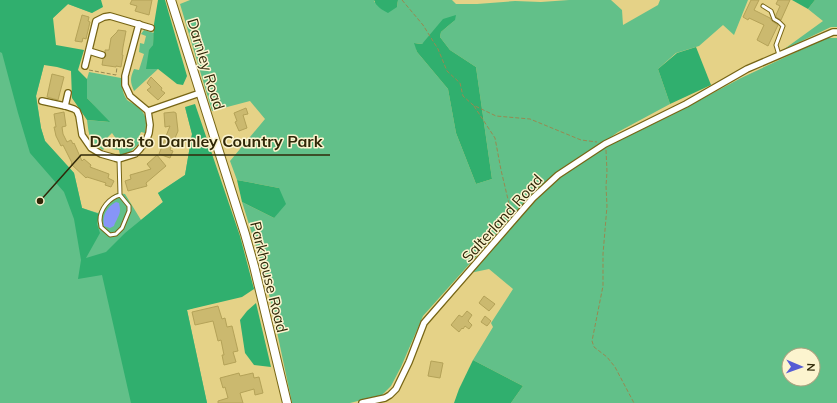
<svg xmlns="http://www.w3.org/2000/svg" width="837" height="403" font-family="Mulish,sans-serif">
  <style>
    .green { fill: #62c089; fill-rule: evenodd }
    .forest { fill: #30af6e }
    .water { fill: #8795f8 }
    .building { fill: #cbb96f; stroke: #b4a258 }
    .lines { fill: none; stroke-linecap: round; stroke-linejoin: round }
    .service-casing { stroke: #776515; stroke-width: 5 }
    .minor-casing { stroke: #776515; stroke-width: 8 }
    .secondary-casing { stroke: #776515; stroke-width: 10 }
    .path { stroke: #978951; stroke-width: 1; stroke-dasharray: 4 2; stroke-linecap: butt }
    .service { stroke: #fff; stroke-width: 3 }
    .minor { stroke: #fff; stroke-width: 5.5 }
    .secondary { stroke: #fff; stroke-width: 8 }
    .labels { text-anchor: middle; dominant-baseline: central; stroke-width: 3; stroke-linejoin: round; paint-order: stroke }
    .street-label { font-size: 15px; fill: #302808; stroke: #fcf4cf }
    .leader { fill: none; stroke: #302808; stroke-width: 1.5 }
    .callout-dot { fill: #302808; stroke: #fcf4cf; stroke-width: 1.5 }
    .callout-label { font-size: 16px; text-anchor: middle; font-weight: bold; fill: #302808; stroke: #fcf4cf; stroke-width: 3; stroke-linejoin: round; paint-order: stroke }
  </style>
  <rect width="100%" height="100%" fill="#e5d287"/>
  <g class="green">
    <path d="M0 0H100L92 13 68 4 53 18 44 65 36 96 41 128 45 141 74 173 82 208 98 213 107 201 117 193 125 194 141 220 163 202 158 193 185 175 192 134 185 107 254 289 187 310 207 403H0Z"/>
    <path d="M190 0H374V2L397 7 398 0H452L456 4H477L515 1 541 2 569 0H611L622 10 623 25 658 5 660 0H748L734 35 723 25 699 46 676 53 658 69 670 104 618 132 533 193 423 316 401 367 391 386 382 395 350 403H292L265 275 242 202 274 218 279 188 237 180 230 161 265 119 250 101 212 111 180 4ZM455 20 441 32 440 37 450 50 476 67 492 179 476 184 456 133 448 89 417 52 415 43 422 44Z"/>
    <path d="M815 0H837V27H831L783 50 823 21 808 9Z"/>
    <path d="M144 30 154 33 153 45 147 69H158L134 91C130 82 130 78 134 69L139 70 144 54 139 52 140 43 144 44 146 36 141 34Z"/>
    <path d="M826 38H837V403H511L523 386 473 360 493 327 491 323 513 289 489 269 470 273 529 205 558 178 595 153 613 143 670 116 741 78ZM789 355H813V379H789Z"/>
    <path d="M89 72 121 78C122 85 122 93 127 100 129 102 133 103 135 105 147 113 147 120 145 133L141 132 138 139 142 141 129 153 120 155 119 150 112 149 117 140 112 133 100 145 104 149 103 150C89 142 89 135 87 120L109 122 87 98V79Z"/>
  </g>
  <g class="forest">
    <path d="M0 0H101L103 7 92 13 68 4 53 18 56 45 84 50 78 70 87 79V98L110 122 87 120 72 98 71 71 57 67 44 65 36 96 41 128 45 141 74 173 82 208 99 214 97 224 100 233 86 258 106 252 125 233 163 202 158 193 185 175 192 134 185 107 195 104 240 236 254 289 242 297 187 310 207 403H131L102 275 78 279 81 260 74 219 64 192 30 153 18 113 2 53 0 52Z"/>
    <path d="M158 0H165L187 76 183 85 177 84 172 80 158 69H146L149 50 153 45 154 24Z"/>
    <path d="M374 0H398L397 7 388 13C382 10 376 6 374 0Z"/>
    <path d="M792 0H815L808 9Z"/>
    <path d="M456 15 455 20 441 32 440 37 450 50 476 67 492 179 476 184 456 133 448 89 417 52 414 43 422 44 443 19Z"/>
    <path d="M696 47 711 85 670 104 658 69 677 53Z"/>
    <path d="M237 180 279 188 286 204 274 218 242 202Z"/>
    <path d="M256 303 271 367 254 365 245 353 240 320 247 311Z"/>
    <path d="M473 360 523 386 511 403H454L459 389Z"/>
  </g>
  <path class="water" d="M116 202 119 203C120 208 121 212 118 217 117 220 115 222 114 226L110 228 104 226C102 215 107 207 116 202Z"/>
  <g class="building">
    <path d="M132 0H152L149 15 135 11 137 6 130 4Z"/>
    <path d="M751 0H759L754 10 770 18 772 21 778 25 768 46 757 40 764 25 749 18 748 20 743 17Z"/>
    <path d="M778 0H790L781 20 776 17V15L780 6 776 4Z"/>
    <path d="M82 15 89 17 88 21 90 22 86 39 83 38 82 42 75 41Z"/>
    <path d="M118 30 126 31 123 47 122 55H123L121 67 116 66V67L102 65 103 59 106 56 105 52V50H109L111 38 117 32Z"/>
    <path d="M52 74 64 77 58 100 47 97Z"/>
    <path d="M151 77 162 88 161 90 165 93 158 100 147 90 151 87 147 83Z"/>
    <path d="M246 108 248 114 243 115 247 128 239 131 235 122 237 121 234 113Z"/>
    <path d="M64 112 66 126 62 127 63 134 67 142 71 140 73 144 74 143 82 161 84 159 91 165 90 167 109 174 108 178 114 181 111 187 105 185 106 183 87 177 86 178 71 164 72 163 63 145 61 146 56 136 54 127H56L54 114Z"/>
    <path d="M174 112 176 113 178 131 170 150 173 151 170 158 159 154 170 126 165 127 164 113Z"/>
    <path d="M157 155 166 166 146 183 147 186 128 191 125 181 131 179 130 175 151 169 147 164Z"/>
    <path d="M484 296 495 304 489 311 479 303Z"/>
    <path d="M218 306 222 319 225 318 227 327 232 326 238 351 233 352 236 362 224 365 222 355H224L221 340 218 341 213 321 195 325 192 312Z"/>
    <path d="M467 311 472 315 468 321 472 325 469 329 465 326 463 329 462 328 459 332 451 325 459 315 462 317Z"/>
    <path d="M485 316 491 321 487 326 481 322Z"/>
    <path d="M431 361 443 363 440 378 428 376Z"/>
    <path d="M239 373 240 376 253 373 254 378 259 377 263 393 255 395 254 389 240 393 243 403H218V401L228 398 225 387 223 388 220 378Z"/>
  </g>
  <g class="lines">
    <g class="service-casing">
      <g id="service">
        <path d="M763 6 771 11 774 19 779 22 783 26 776 45 779 55"/>
        <path d="M119 159 120 195 129 206V211L122 228 116 234 110 235 101 227C101 225 100 222 100 220 100 209 109 198 120 195"/>
      </g>
    </g>
    <g class="minor-casing">
      <g id="minor">
        <path d="M89 51 102 55"/>
        <path d="M85 66 96 21 104 17 110 16 151 28"/>
        <path d="M42 101 65 106 74 109 77 111 79 116 82 135 91 148 101 154 115 158 119 159 135 154 139 150 146 141 149 133 150 125 148 111 130 96 125 85V76L139 24"/>
        <path d="M65 106 68 93"/>
        <path d="M148 111 200 93"/>
        <path d="M362 403 385 398 390 395 396 389 409 362 424 323 533 198 558 175 605 144 686 104 747 69 833 32H837"/>
      </g>
    </g>
    <g class="secondary-casing">
      <path id="secondary" d="M171 0 245 234 254 266 287 403"/>
    </g>
    <g class="path">
      <path d="M402 0 423 25 438 49 447 71 460 83 463 96 473 105 496 116 530 119 581 140 597 142"/>
      <path d="M89 70 116 75 117 67"/>
      <path d="M474 106 495 138 501 170 511 212"/>
      <path d="M606 150 607 172 606 186 607 206 603 254V286L592 341 594 347 607 357 615 367 634 403"/>
    </g>
    <use href="#service" class="service"/>
    <use href="#minor" class="minor"/>
    <use href="#secondary" class="secondary"/>
  </g>
  <g class="labels">
    <g class="street-label">
      <text transform="translate(206 64) rotate(73)">Darnley Road</text>
      <text transform="translate(502 218) rotate(-48)">Salterland Road</text>
      <text transform="translate(269 277) rotate(76)">Parkhouse Road</text>
    </g>
  </g>
  <path class="leader" d="M40 201L81 155H330"/>
  <circle class="callout-dot" cx="40" cy="201" r="4"/>
  <g class="callout-label">
    <text x="206" y="147">Dams to Darnley Country Park</text>
  </g>
  <g transform="translate(801 367) rotate(92)"><circle r="19" fill="#fcf4cf" stroke="#aaa27f"/>
  <path d="M0-3L7 15L0 10L-7 15Z" fill="#565dd4"/>
  <text y="-6" font-size="11" font-weight="bold" text-anchor="middle" fill="#302808">N</text>
  </g>
</svg>
